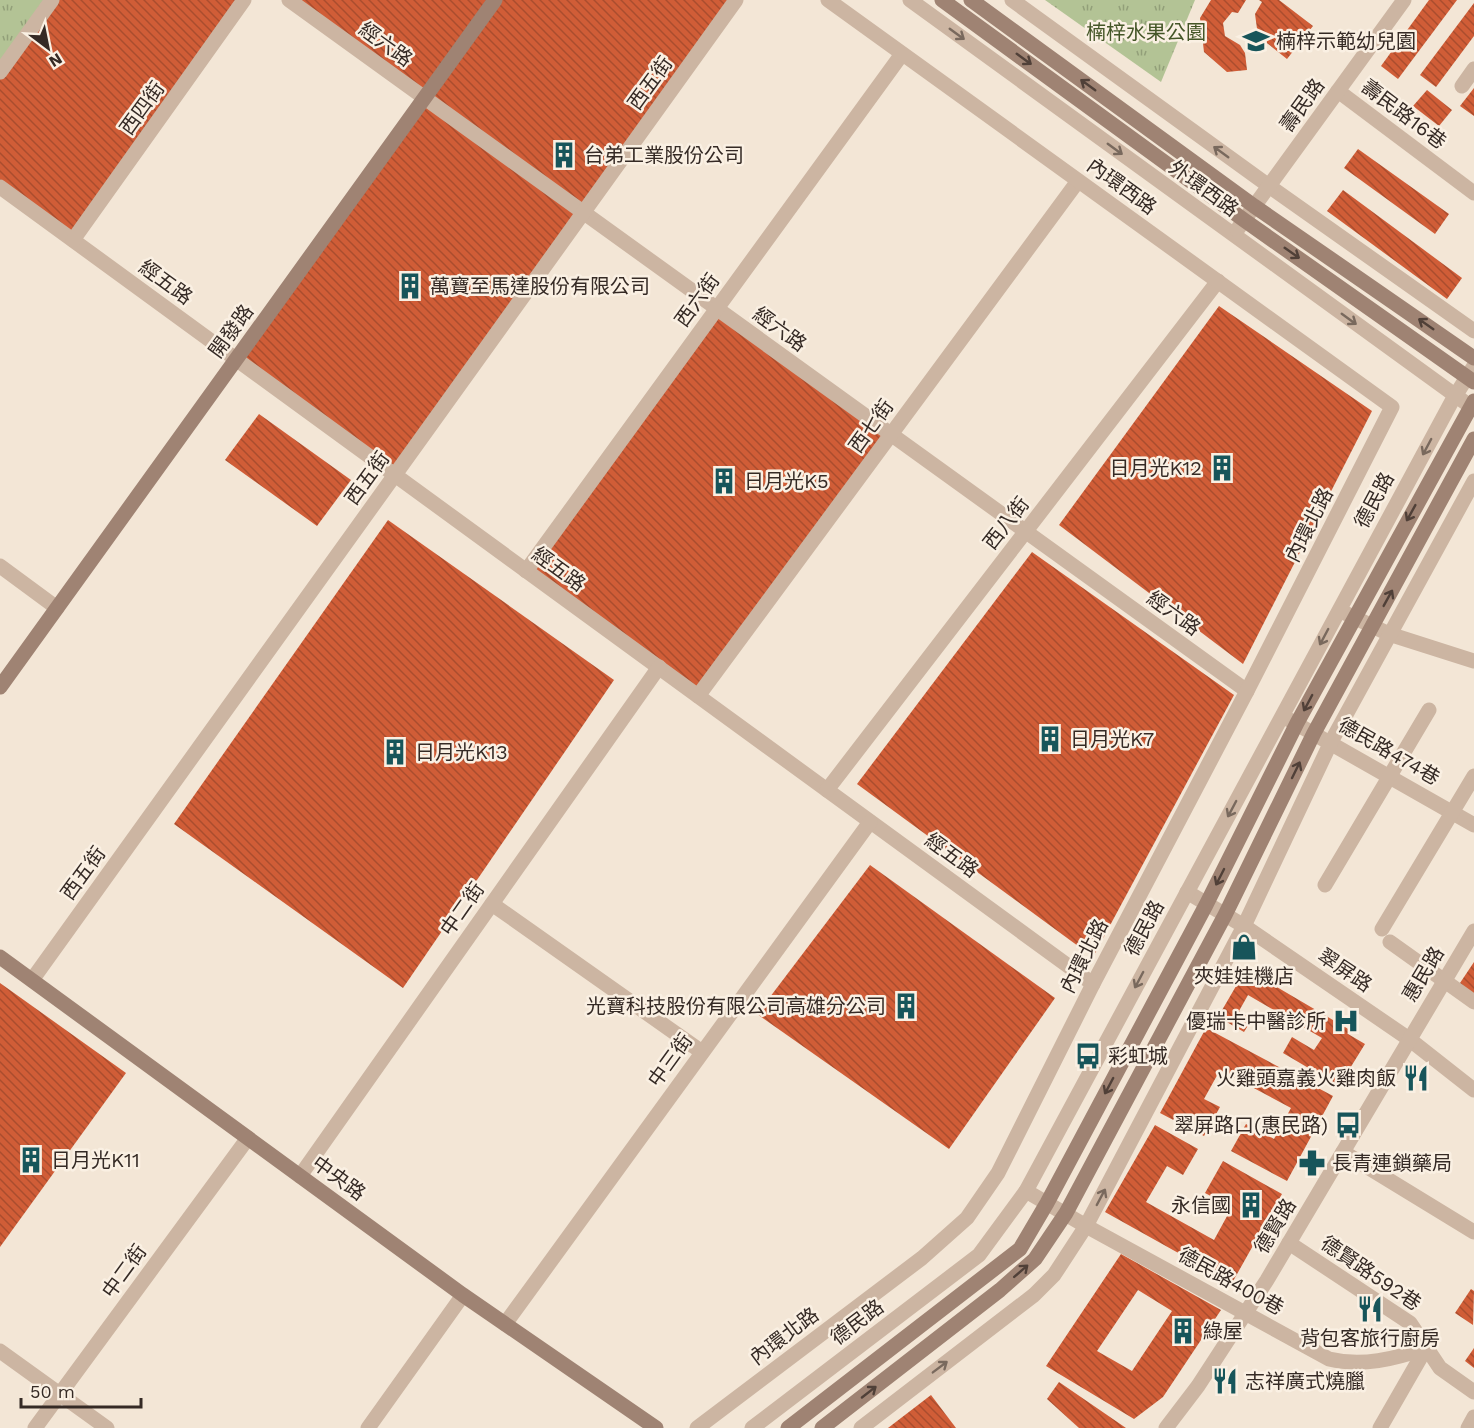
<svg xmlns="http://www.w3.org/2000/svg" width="1474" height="1428" font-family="'Work Sans','Noto Sans TC',sans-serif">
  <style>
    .grass { fill: url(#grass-tufts) }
    .building { fill: url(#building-back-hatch); fill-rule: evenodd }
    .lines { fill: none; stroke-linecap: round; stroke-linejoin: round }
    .street { stroke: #ccb5a2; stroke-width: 15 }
    .secondary { stroke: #9f8373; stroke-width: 15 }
    .oneway { stroke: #79695d }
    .oneway2 { stroke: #504038 }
    .labels { text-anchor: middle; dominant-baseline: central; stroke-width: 5; stroke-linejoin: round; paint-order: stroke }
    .park-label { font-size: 20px; fill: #445627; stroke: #faf0e3 }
    .poi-label { font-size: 20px; fill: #352a25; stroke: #faf0e3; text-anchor: start }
    .street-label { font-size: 20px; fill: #352a25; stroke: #faf0e3 }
  </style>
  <defs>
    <pattern id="grass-tufts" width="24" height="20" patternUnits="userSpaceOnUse" patternTransform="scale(1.5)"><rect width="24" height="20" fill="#b3c395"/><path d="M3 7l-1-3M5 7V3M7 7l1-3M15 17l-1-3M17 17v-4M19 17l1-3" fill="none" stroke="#929f79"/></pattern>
    <pattern id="building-back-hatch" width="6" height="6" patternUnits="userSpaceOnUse" patternTransform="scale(1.5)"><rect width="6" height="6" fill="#d05d37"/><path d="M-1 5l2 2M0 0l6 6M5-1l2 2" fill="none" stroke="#aa4d2e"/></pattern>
  </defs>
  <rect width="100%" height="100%" fill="#f3e6d6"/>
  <g class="grass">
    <path d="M0 0H52L0 72Z"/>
    <path d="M1045 0H1195L1161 82Z"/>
  </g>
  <g class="building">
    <path d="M52 0H244L73 240 0 187V72Z"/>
    <path d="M289 0H736L395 475 236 359 425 98Z"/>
    <path d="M1211 0H1246L1238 13 1232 12 1223 23 1225 36 1240 45 1245 53 1247 70 1227 72 1204 52 1200 18Z"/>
    <path d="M1259 0H1279L1313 26 1287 59 1258 36 1255 14 1262 2Z"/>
    <path d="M1429 0H1457L1398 79 1381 66Z"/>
    <path d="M1474 3V36L1436 87 1420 75Z"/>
    <path d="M1474 88V116L1460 106Z"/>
    <path d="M1427 90 1452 110 1439 126 1413 106Z"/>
    <path d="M1358 149 1449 214 1435 234 1344 168Z"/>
    <path d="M1343 190 1462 278 1447 299 1327 211Z"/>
    <path d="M1219 306 1372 411 1243 664 1059 525Z"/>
    <path d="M717 309 891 434 698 696 526 571Z"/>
    <path d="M259 414 351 480 317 526 225 460Z"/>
    <path d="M388 520 614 680 403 988 174 824Z"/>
    <path d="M1032 552 1234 695 1093 957 857 784Z"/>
    <path d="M870 865 1055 998 949 1149 757 1014Z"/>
    <path d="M1474 962V998L1458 986Z"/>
    <path d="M1246 969 1350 1030 1348 1034 1365 1044 1339 1086 1283 1053 1292 1037 1314 1050 1322 1038 1248 995 1239 1011 1252 1019 1244 1032 1218 1017Z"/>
    <path d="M0 983 126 1073 0 1247Z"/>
    <path d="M1206 1028 1333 1096 1287 1181 1231 1151 1246 1124 1274 1139 1291 1108 1220 1070 1204 1099 1220 1107 1204 1136 1160 1113Z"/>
    <path d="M1155 1125 1198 1149 1183 1175 1167 1166 1146 1202 1214 1240 1232 1207 1205 1193 1223 1161 1282 1194 1232 1283 1105 1212Z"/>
    <path d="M1121 1254 1221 1310 1163 1397 1134 1419 1046 1366ZM1138 1290 1172 1311 1132 1371 1097 1351Z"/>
    <path d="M1471 1289 1474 1291 1473 1325 1455 1313Z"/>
    <path d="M1474 1348V1368L1465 1361Z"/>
    <path d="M1059 1382 1126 1428H1079L1047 1399Z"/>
    <path d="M931 1395 956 1428H888Z"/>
  </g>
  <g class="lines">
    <g class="street">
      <path d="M289 0 1247 691"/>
      <path d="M910 0 1474 409"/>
      <path d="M1012 0 1269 186 1474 331"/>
      <path d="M0 72 52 0"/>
      <path d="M1462 86 1474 69"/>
      <path d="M1338 91 1474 193"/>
      <path d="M0 187 1093 984"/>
      <path d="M1237 230 1404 0"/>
      <path d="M73 240 244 0"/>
      <path d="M0 566 57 608"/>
      <path d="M526 571 902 54"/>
      <path d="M1345 613 1389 634 1474 661"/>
      <path d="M698 696 1078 181"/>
      <path d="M1286 718 1474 825"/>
      <path d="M827 790 1218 281"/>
      <path d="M1325 885 1429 710"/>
      <path d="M1187 892 1244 926 1409 1039 1474 1090"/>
      <path d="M492 904 702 1052"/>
      <path d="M1382 929 1474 776"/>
      <path d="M1390 942 1474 1002"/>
      <path d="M32 980 736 0"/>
      <path d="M1343 1152 1474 1232"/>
      <path d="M300 1176 659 667"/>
      <path d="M1026 1191 1086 1226 1329 1359C1362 1367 1395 1359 1426 1348"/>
      <path d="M1289 1243 1410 1323 1440 1368 1474 1392"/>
      <path d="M505 1324 870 822"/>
      <path d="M0 1351 107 1428"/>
      <path d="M35 1428 248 1138"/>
      <path d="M368 1428 463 1295"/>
      <path d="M697 1428 922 1258 967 1218 998 1173 1093 984 1247 691 1392 407 828 0"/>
      <path d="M752 1428 979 1255 1026 1191 1452 401 1474 366"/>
      <path d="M861 1428 1034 1295 1054 1275 1086 1226 1244 926 1331 742 1474 481"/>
      <path d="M1166 1428 1198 1386 1267 1280 1474 931"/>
      <path d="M1380 1428 1426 1348"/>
      <path d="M1468 1428 1474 1417"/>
    </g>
    <g class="secondary">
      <path d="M942 0 1244 220 1474 382"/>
      <path d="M971 0 1254 206 1474 358"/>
      <path d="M0 687 495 0"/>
      <path d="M0 957 463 1295 656 1428"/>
      <path d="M788 1428 1020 1249 1047 1203 1206 905 1297 723 1474 401"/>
      <path d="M822 1428 1000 1290 1035 1259 1066 1213 1225 915 1314 733 1474 439"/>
    </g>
  </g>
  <defs><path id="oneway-shaft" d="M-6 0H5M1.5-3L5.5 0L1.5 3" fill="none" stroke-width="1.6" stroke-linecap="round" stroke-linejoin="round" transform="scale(1.5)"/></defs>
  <g class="oneway">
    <use href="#oneway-shaft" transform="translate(957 34) rotate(36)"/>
    <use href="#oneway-shaft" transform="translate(1115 149) rotate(36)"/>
    <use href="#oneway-shaft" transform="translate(1221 152) rotate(-144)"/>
    <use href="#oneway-shaft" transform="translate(1349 319) rotate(36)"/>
    <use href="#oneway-shaft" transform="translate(1427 447) rotate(118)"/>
    <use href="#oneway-shaft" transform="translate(1324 637) rotate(118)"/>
    <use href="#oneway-shaft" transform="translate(1232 809) rotate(118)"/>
    <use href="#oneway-shaft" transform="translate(1139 980) rotate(118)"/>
    <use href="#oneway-shaft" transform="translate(1101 1197) rotate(-62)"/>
    <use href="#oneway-shaft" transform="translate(940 1367) rotate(-37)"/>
  </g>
  <g class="oneway2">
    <use href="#oneway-shaft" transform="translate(1024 59) rotate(36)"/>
    <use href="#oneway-shaft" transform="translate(1088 85) rotate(-144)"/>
    <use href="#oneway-shaft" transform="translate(1292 253) rotate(35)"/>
    <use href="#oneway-shaft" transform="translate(1426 324) rotate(-145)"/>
    <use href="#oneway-shaft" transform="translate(1411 513) rotate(119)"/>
    <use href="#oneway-shaft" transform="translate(1388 598) rotate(-61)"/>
    <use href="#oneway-shaft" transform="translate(1308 703) rotate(118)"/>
    <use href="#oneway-shaft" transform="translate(1296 770) rotate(-64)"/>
    <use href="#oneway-shaft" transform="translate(1220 877) rotate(117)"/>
    <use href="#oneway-shaft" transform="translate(1109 1086) rotate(118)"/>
    <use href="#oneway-shaft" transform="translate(1021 1271) rotate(-41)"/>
    <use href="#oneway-shaft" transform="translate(869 1392) rotate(-38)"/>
  </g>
  <defs>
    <g id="school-bare" transform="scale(2.07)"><path d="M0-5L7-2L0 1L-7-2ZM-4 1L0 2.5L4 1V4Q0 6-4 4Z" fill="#17555a" stroke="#faf0e3" stroke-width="2.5" paint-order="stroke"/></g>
    <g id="building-bare" transform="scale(2.07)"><path d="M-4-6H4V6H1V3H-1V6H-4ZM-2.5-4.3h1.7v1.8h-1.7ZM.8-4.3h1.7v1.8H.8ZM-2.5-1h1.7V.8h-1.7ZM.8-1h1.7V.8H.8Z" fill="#17555a" stroke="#faf0e3" stroke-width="2.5" paint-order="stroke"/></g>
    <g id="shop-bare" transform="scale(2.07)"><path d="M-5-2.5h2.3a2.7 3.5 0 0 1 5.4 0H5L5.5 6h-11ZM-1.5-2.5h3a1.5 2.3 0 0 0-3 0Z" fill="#17555a" stroke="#faf0e3" stroke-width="2.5" paint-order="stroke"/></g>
    <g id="hospital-bare" transform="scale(2.07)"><path d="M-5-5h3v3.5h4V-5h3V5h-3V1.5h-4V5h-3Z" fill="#17555a" stroke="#faf0e3" stroke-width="2.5" paint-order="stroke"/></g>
    <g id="bus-bare" transform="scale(2.07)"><path d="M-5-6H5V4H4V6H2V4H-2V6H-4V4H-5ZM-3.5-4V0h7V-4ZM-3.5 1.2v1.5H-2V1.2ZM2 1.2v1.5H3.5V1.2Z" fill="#17555a" stroke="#faf0e3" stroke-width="2.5" paint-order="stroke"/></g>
    <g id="restaurant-bare" transform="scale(2.07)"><path d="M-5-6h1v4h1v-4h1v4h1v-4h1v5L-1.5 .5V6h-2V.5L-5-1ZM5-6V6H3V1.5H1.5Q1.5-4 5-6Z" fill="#17555a" stroke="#faf0e3" stroke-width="2.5" paint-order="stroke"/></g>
    <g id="pharmacy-bare" transform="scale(2.07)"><path d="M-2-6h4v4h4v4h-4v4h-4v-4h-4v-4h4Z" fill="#17555a" stroke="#faf0e3" stroke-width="2.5" paint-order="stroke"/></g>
  </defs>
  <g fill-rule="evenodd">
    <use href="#school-bare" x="1256" y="41"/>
    <use href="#building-bare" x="564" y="155"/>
    <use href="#building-bare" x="410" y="286"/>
    <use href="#building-bare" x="1222" y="468"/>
    <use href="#building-bare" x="724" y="481"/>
    <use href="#building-bare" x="1050" y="739"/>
    <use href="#building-bare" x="395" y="752"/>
    <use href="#shop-bare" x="1244" y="947"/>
    <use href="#building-bare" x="906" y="1006"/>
    <use href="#hospital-bare" x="1346" y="1021"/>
    <use href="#bus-bare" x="1088" y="1056"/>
    <use href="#restaurant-bare" x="1416" y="1078"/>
    <use href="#bus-bare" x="1348" y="1125"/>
    <use href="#building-bare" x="31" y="1160"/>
    <use href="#pharmacy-bare" x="1312" y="1163"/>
    <use href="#building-bare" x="1251" y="1205"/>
    <use href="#restaurant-bare" x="1370" y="1309"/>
    <use href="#building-bare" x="1183" y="1331"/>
    <use href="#restaurant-bare" x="1225" y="1381"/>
  </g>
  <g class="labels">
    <g class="park-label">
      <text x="1146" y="32">楠梓水果公園</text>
    </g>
    <g class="poi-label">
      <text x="1276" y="41">楠梓示範幼兒園</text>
      <text x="584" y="155">台弟工業股份公司</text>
      <text x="430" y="286">萬寶至馬達股份有限公司</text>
      <text x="1202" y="468" text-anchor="end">日月光K12</text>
      <text x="744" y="481">日月光K5</text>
      <text x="1070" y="739">日月光K7</text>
      <text x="415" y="752">日月光K13</text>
      <text x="1244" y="976" text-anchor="middle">夾娃娃機店</text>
      <text x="886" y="1006" text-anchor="end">光寶科技股份有限公司高雄分公司</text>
      <text x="1326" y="1021" text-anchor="end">優瑞卡中醫診所</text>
      <text x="1108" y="1056">彩虹城</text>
      <text x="1396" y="1078" text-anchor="end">火雞頭嘉義火雞肉飯</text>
      <text x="1328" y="1125" text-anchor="end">翠屏路口(惠民路)</text>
      <text x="51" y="1160">日月光K11</text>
      <text x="1332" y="1163">長青連鎖藥局</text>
      <text x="1231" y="1205" text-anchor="end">永信國</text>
      <text x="1203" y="1331">綠屋</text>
      <text x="1370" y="1338" text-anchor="middle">背包客旅行廚房</text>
      <text x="1245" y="1381">志祥廣式燒臘</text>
    </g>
    <g class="street-label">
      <text transform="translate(386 44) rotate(36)">經六路</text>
      <text transform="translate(650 83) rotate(-54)">西五街</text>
      <text transform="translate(1302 105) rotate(-54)">壽民路</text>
      <text transform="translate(142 108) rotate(-54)">西四街</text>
      <text transform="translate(1404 114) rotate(37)">壽民路16巷</text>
      <text transform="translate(1122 186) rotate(36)">內環西路</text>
      <text transform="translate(1204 188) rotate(36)">外環西路</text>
      <text transform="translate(166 282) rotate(36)">經五路</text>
      <text transform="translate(697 300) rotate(-54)">西六街</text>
      <text transform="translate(780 329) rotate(36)">經六路</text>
      <text transform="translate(231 331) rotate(-54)">開發路</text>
      <text transform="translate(871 426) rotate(-54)">西七街</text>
      <text transform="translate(367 478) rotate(-54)">西五街</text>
      <text transform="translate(1374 500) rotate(-62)">德民路</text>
      <text transform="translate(1006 523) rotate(-52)">西八街</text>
      <text transform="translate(1309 525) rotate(-63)">內環北路</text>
      <text transform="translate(559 569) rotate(36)">經五路</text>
      <text transform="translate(1174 613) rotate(36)">經六路</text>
      <text transform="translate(1389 751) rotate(30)">德民路474巷</text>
      <text transform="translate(952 855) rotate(36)">經五路</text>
      <text transform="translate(83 873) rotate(-54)">西五街</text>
      <text transform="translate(462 909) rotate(-55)">中二街</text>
      <text transform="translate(1144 928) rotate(-62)">德民路</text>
      <text transform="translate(1084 956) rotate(-63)">內環北路</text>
      <text transform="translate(1345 970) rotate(34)">翠屏路</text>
      <text transform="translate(1423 974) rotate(-59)">惠民路</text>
      <text transform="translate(670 1060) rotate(-54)">中三街</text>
      <text transform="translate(339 1178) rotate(36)">中央路</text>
      <text transform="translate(1275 1226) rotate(-59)">德賢路</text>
      <text transform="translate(124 1271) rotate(-54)">中二街</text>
      <text transform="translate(1371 1273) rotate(34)">德賢路592巷</text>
      <text transform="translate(1231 1281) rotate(29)">德民路400巷</text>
      <text transform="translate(857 1322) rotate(-37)">德民路</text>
      <text transform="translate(784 1336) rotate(-37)">內環北路</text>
    </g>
  </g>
  <g transform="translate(48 48) rotate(148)" stroke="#faf0e3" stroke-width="4.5" paint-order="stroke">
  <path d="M0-4.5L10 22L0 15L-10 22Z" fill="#352a25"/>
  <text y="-9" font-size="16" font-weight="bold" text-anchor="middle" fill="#352a25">N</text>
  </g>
  <path d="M21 1398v9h120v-9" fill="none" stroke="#352a25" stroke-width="3"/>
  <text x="30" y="1398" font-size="18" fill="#352a25" stroke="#faf0e3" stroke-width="4.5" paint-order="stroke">50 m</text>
</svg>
